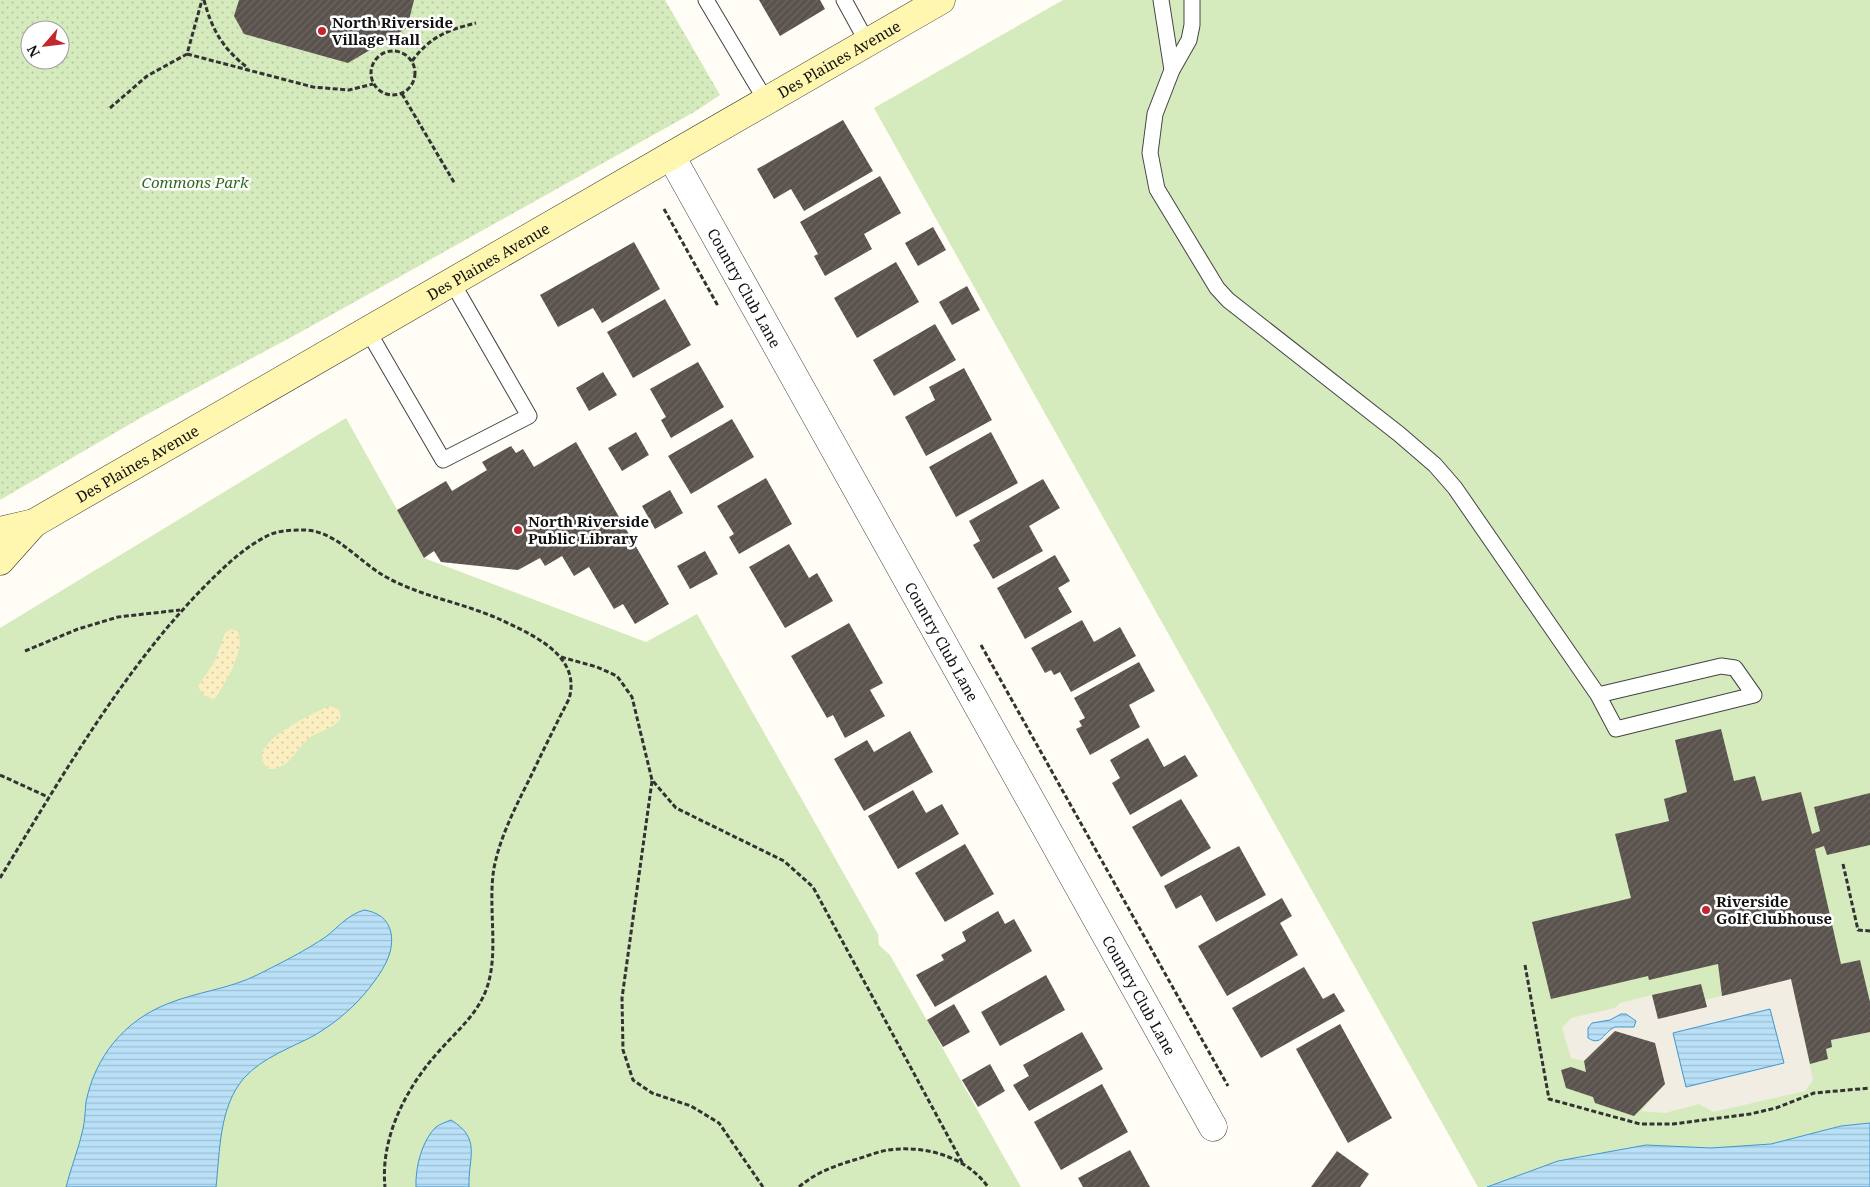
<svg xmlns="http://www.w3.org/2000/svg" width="1870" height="1187" font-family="'Noto Serif',serif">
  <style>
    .grass { fill: #d5ebbd }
    .sand { fill: url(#sand-dots) }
    .park { fill: url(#park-dots); fill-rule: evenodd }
    .plaza { fill: #f1ede2; fill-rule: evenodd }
    .water { fill: url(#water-rules); stroke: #3f96cf }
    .building { fill: url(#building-hatch) }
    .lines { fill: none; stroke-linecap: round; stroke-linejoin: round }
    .lane-casing { stroke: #444; stroke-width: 17 }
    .street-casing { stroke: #444; stroke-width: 29 }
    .secondary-casing { stroke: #333; stroke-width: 29 }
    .path { stroke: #333; stroke-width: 3; stroke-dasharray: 5 2.5; stroke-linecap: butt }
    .lane { stroke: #fff; stroke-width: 15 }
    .street { stroke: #fff; stroke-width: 28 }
    .secondary { stroke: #fff6b0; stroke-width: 28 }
    .poi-dot { fill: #c4262e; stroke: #fff; stroke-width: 2 }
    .labels { text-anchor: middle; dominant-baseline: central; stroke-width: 5; stroke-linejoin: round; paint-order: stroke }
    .poi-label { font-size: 15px; font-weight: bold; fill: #111; stroke: #fff; text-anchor: start }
    .street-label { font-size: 15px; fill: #111; stroke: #fff }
    .park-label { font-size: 15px; font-style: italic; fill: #2f6b1f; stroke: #fff }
  </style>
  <defs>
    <pattern id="sand-dots" width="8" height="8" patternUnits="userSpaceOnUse" patternTransform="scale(1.25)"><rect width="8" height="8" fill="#fbeec1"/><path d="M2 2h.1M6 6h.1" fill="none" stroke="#d6cba5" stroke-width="1.8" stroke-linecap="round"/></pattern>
    <pattern id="park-dots" width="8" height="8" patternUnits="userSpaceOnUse" patternTransform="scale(1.25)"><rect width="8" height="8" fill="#d5ebbd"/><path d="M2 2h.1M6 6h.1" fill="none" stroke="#b6c8a1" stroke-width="1.8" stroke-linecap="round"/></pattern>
    <pattern id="water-rules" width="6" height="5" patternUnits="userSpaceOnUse" patternTransform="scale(1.25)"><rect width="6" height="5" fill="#b9e0f7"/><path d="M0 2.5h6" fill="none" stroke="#9ebfd3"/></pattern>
    <pattern id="building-hatch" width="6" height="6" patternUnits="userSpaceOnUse" patternTransform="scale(1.25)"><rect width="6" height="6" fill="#5a524d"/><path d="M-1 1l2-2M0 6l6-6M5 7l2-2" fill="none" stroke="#6d6662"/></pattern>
  </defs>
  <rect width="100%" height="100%" fill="#fffdf5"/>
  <g class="grass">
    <path d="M1063 0H1870V1123L1841 1126 1771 1144 1558 1161 1487 1187H1478L874 108Z"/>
    <path d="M346 418 424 558 646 642 697 614 878 934 879 945 890 955 1021 1187H0V628Z"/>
  </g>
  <g class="sand">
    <path d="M231 629 237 631C247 648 227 679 218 694L214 699C205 698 202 694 198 686L214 663 225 633Z"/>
    <path d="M329 706 339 709 341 718C333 730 319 730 308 739 295 750 289 770 269 769L263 763 262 753C270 733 310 715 329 706Z"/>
  </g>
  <path class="park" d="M0 0H665L720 95 696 111 299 333 142 417 0 500ZM30 30H60V60H30Z"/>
  <path class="plaza" d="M1791 979 1813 1080 1805 1091 1713 1112 1699 1104 1665 1113 1641 1111 1665 1084 1655 1043 1615 1031 1584 1061 1571 1058 1562 1028 1571 1018 1615 1008 1620 1003 1652 995 1659 1019 1706 1007 1705 1000ZM1621 1014 1631 1019 1629 1025 1615 1027 1606 1033 1596 1022 1610 1020Z"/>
  <g class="water">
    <path d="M364 910C377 912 388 918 391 933 394 950 386 965 376 979 360 1002 340 1020 315 1035 291 1048 263 1057 244 1078 219 1107 220 1151 216 1187H66C71 1167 79 1148 83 1129 85 1120 85 1111 86 1102 95 1057 124 1021 167 1004 196 992 229 989 257 975 281 963 305 951 327 936 339 926 348 915 364 910Z"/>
    <path d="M1770 1009 1784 1063 1686 1087 1673 1033Z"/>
    <path d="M1621 1014H1626L1636 1021 1634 1027H1615C1603 1032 1602 1047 1588 1038V1028L1592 1023 1610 1020Z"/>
    <path d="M451 1120C482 1139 468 1157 469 1187H416C415 1168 422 1140 436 1127 440 1124 446 1122 451 1120Z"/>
    <path d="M1870 1123V1187H1487L1558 1161 1646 1145 1711 1148 1771 1144 1841 1126Z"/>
  </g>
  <g class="building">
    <path d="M239 0H414L407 28 348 63 244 34 234 16Z"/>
    <path d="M759 0H820L825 9 780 36Z"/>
    <path d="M843 120 873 171 804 211 791 189 774 199 757 169Z"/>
    <path d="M880 176 901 213 864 234 872 249 825 276 814 256 818 254 800 222Z"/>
    <path d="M933 227 946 250 918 266 905 243Z"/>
    <path d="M634 242 660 289 602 323 593 308 558 327 540 295Z"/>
    <path d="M896 262 919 302 857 338 834 298Z"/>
    <path d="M967 286 980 310 952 325 939 302Z"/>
    <path d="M665 299 691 345 633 378 607 332Z"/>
    <path d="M935 324 956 360 894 396 873 360Z"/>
    <path d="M698 362 724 407 671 438 661 420 666 417 650 389Z"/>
    <path d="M964 368 992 420 926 456 905 417 935 400 929 387Z"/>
    <path d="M603 372 617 395 589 411 576 388Z"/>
    <path d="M732 419 754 457 691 494 668 456Z"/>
    <path d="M636 432 649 455 622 471 608 448Z"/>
    <path d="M991 432 1018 483 956 517 929 467Z"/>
    <path d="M576 442 669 604 635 624 623 604 614 609 589 567 574 576 562 556 545 566 540 558 518 570 441 562 434 551 424 558 397 510 446 481 452 491 487 470 482 462 511 446 516 453 523 449 534 467Z"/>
    <path d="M766 478 792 524 739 554 729 537 734 534 717 506Z"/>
    <path d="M1043 479 1060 508 1029 526 1043 551 993 579 973 545 980 541 969 521Z"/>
    <path d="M670 490 683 513 655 529 642 506Z"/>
    <path d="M789 544 809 578 817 573 833 601 785 628 749 567Z"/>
    <path d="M705 551 718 574 690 589 677 566Z"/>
    <path d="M1055 555 1070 581 1058 588 1072 612 1025 639 997 588Z"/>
    <path d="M1082 620 1094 642 1120 627 1136 656 1071 692 1060 672 1054 675 1051 670 1045 673 1031 648Z"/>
    <path d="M849 623 883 683 870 690 885 716 845 738 833 715 827 718 791 656Z"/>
    <path d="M1139 662 1155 691 1129 705 1140 727 1090 755 1076 729 1082 726 1079 721 1085 718 1074 698Z"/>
    <path d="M1721 729 1734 781 1755 776 1762 801 1801 792 1812 834 1820 831 1814 807 1870 793V845L1827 855 1824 846 1815 849 1841 964 1860 960 1870 1002V1032L1831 1040 1832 1047 1826 1049 1828 1059 1810 1064 1791 979 1722 996 1718 964 1649 980 1648 976 1551 999 1532 922 1631 898 1615 834 1669 821 1664 799 1687 792 1675 740Z"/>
    <path d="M910 731 933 772 864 811 834 759 867 740 874 752Z"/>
    <path d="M1148 738 1164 767 1185 755 1198 776 1130 815 1112 783 1120 778 1110 760Z"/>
    <path d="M913 790 926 813 942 804 959 834 898 869 868 816Z"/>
    <path d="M1181 799 1211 848 1161 877 1132 827Z"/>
    <path d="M965 844 994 894 945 922 915 873Z"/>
    <path d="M1239 846 1266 895 1216 922 1201 895 1176 909 1164 886Z"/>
    <path d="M1282 898 1292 916 1280 923 1298 955 1227 996 1198 946Z"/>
    <path d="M998 911 1005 924 1014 919 1032 951 935 1007 916 975 944 960 941 955 966 941 962 932Z"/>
    <path d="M1304 967 1323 999 1334 993 1345 1011 1261 1058 1232 1008Z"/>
    <path d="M1046 975 1065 1010 1000 1046 981 1012Z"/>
    <path d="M1701 984 1707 1007 1658 1019 1652 995Z"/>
    <path d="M954 1004 970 1032 943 1047 927 1020Z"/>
    <path d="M1340 1024 1392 1118 1348 1143 1296 1049Z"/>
    <path d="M1615 1031 1655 1043 1665 1084 1634 1116 1595 1103 1593 1097 1566 1088 1561 1070 1571 1067 1586 1072 1584 1061Z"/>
    <path d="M1082 1032 1103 1069 1029 1111 1013 1085 1029 1076 1023 1065Z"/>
    <path d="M990 1064 1005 1091 978 1107 962 1080Z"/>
    <path d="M1102 1084 1128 1132 1061 1170 1034 1122Z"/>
    <path d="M1130 1150 1150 1187H1083L1078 1178Z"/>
    <path d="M1337 1151 1369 1174 1360 1187H1311Z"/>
  </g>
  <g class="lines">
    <g class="lane-casing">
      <g id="lane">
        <path d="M706 0 766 101"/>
        <path d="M844 0 867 42"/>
        <path d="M1161 0 1172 70"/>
        <path d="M1192 0V25L1189 40 1172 70 1155 114 1150 153 1157 189 1217 288 1228 300 1399 434 1435 465 1455 488 1598 695 1616 729 1754 695 1735 668 1721 666 1598 695"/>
        <path d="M368 331 443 460 529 416 452 282"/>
      </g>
    </g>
    <g class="street-casing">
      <g id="street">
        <path id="s1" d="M671 156 1213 1127"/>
      </g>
    </g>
    <g class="secondary-casing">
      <g id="secondary">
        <path id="s2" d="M0 531 34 523 941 0"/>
        <path d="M0 561 34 523"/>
      </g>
    </g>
    <g class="path">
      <path d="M204 0C212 30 223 49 248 68"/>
      <circle cx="393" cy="73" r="22"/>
      <path d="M187 54 313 87 349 90 373 84"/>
      <path d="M412 61C430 37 447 30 476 23"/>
      <path d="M402 94 455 184"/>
      <path d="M110 108 147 76 187 54 202 0"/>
      <path d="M664 209 718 306"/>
      <path d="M981 645 1228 1086"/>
      <path d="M25 651 78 629 118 617 180 610"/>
      <path d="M561 657 597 667 617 676 632 697 652 780 676 808 784 861 813 887 963 1164"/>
      <path d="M0 775 48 797"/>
      <path d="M652 781 622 998 623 1050 633 1080 652 1093 691 1106 719 1123 763 1187"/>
      <path d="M1843 864 1858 930 1870 931"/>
      <path d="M0 878C61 778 125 666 208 583 226 565 246 546 269 535 280 530 293 530 305 530 335 531 358 560 381 574 417 596 461 602 499 619 531 634 582 655 569 699 555 726 542 753 529 780 515 808 500 837 494 868 487 909 501 958 484 995 474 1017 456 1032 440 1050 407 1086 380 1137 385 1187"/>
      <path d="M1525 965 1549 1099 1640 1124H1673L1750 1114 1776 1108 1814 1093 1870 1088"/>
      <path d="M799 1187C815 1173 834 1166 854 1160 865 1157 876 1152 888 1150 924 1145 966 1156 988 1187"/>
    </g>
    <use href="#lane" class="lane"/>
    <use href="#street" class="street"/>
    <use href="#secondary" class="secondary"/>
  </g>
  <g class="poi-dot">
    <circle cx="322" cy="31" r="5"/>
    <circle cx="518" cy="530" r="5"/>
    <circle cx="1706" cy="910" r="5"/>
  </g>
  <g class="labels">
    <g class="poi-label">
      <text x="332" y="22">North Riverside<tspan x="332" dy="17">Village Hall</tspan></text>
      <text x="528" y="521">North Riverside<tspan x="528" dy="17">Public Library</tspan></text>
      <text x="1716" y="901">Riverside<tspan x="1716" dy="17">Golf Clubhouse</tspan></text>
    </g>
    <g class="street-label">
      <text stroke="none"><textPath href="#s2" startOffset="964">Des Plaines Avenue</textPath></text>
      <text stroke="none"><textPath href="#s2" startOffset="559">Des Plaines Avenue</textPath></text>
      <text stroke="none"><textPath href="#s1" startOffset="151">Country Club Lane</textPath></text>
      <text stroke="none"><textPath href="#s2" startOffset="154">Des Plaines Avenue</textPath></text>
      <text stroke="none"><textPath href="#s1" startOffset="556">Country Club Lane</textPath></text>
      <text stroke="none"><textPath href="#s1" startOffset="961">Country Club Lane</textPath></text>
    </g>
    <g class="park-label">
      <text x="195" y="182">Commons Park</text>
    </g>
  </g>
  <g transform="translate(45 45) rotate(242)"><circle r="24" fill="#ffffff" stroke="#a0a0a0"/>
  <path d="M0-4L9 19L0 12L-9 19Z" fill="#c4262e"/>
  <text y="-8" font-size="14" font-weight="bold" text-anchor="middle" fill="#111111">N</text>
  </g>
</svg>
